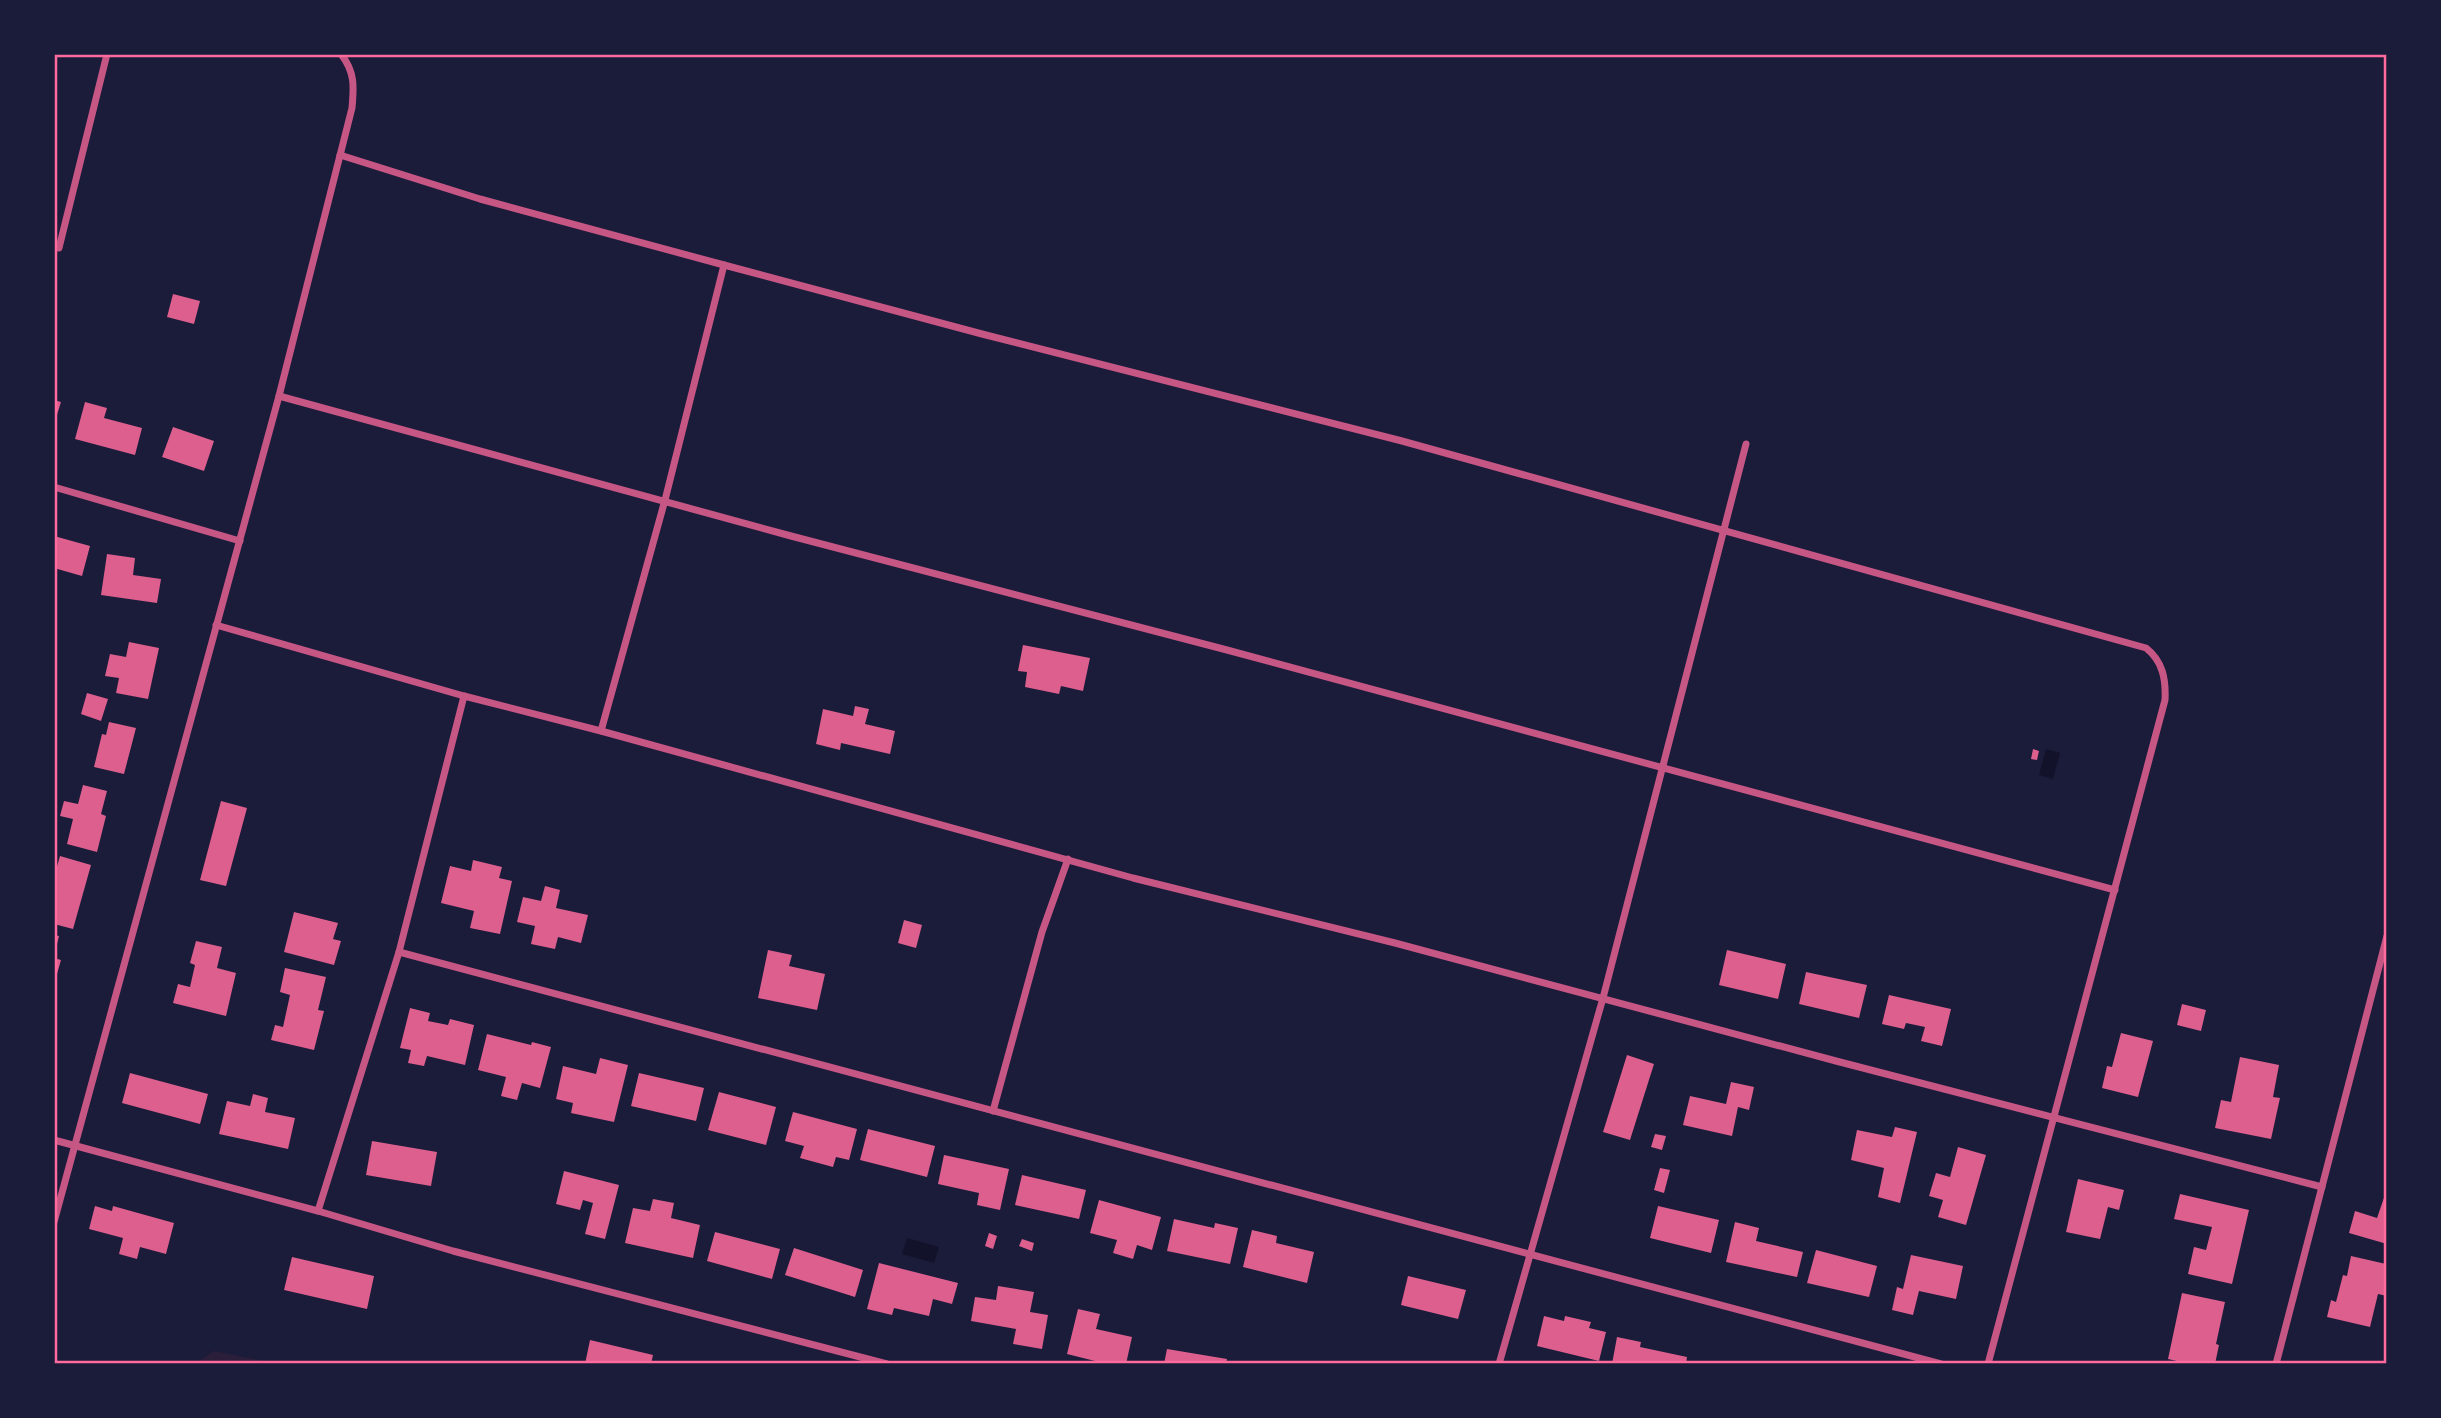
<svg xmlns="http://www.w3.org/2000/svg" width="2441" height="1418" font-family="Montserrat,sans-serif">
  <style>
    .green { fill: #2a1e3b }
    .water { fill: #12122b }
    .building { fill: #dd5f8e }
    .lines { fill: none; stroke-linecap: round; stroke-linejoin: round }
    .minor { stroke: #c65784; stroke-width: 7 }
    .neatline { fill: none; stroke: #ff6b9d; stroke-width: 2.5 }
  </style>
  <rect width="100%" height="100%" fill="#1b1b3a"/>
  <path class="green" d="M214 1351 279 1364H194Z"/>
  <g class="water">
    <path d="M2046 749 2060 753 2053 779 2039 775Z"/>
    <path d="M907 1238 939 1247 934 1263 902 1254Z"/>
  </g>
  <g class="building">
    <path d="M173 294 200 301 194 324 167 317Z"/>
    <path d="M54 400 61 402 55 421H54Z"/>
    <path d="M85 402 107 408 104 418 142 428 135 455 75 439Z"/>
    <path d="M173 427 214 441 204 471 162 457Z"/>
    <path d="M54 536 90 546 82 576 54 568Z"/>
    <path d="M107 554 135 558 133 575 161 579 157 603 101 595Z"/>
    <path d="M129 642 159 648 148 699 116 693 119 678 105 676 110 654 126 657Z"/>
    <path d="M1023 645 1090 658 1083 691 1061 686 1059 694 1025 687 1027 672 1018 671Z"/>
    <path d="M87 693 108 699 101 721 81 714Z"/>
    <path d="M855 706 869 709 865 724 895 731 890 754 841 743 840 750 816 744 823 709 853 716Z"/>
    <path d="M109 722 136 728 124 774 94 767 102 734 106 735Z"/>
    <path d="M2033 749 2039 751 2037 760 2031 759Z"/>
    <path d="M83 785 107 791 101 814 106 816 97 852 67 844 73 819 60 816 64 801 78 804Z"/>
    <path d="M221 801 247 808 226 886 200 880Z"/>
    <path d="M60 856 91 865 73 929 54 924V877Z"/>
    <path d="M473 860 502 867 499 878 512 881 500 934 470 928 474 911 441 903 450 866 471 871Z"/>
    <path d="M545 886 560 890 556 908 588 915 581 943 558 937 555 949 531 944 535 926 517 922 523 897 541 901Z"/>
    <path d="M294 912 338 923 333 939 341 941 334 965 284 952Z"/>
    <path d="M904 920 922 925 916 948 898 943Z"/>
    <path d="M54 935 59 936 55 952H54Z"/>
    <path d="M196 941 222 947 217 968 236 973 226 1016 173 1003 178 984 190 987 195 965 190 963Z"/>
    <path d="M768 950 792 955 789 966 825 974 817 1010 758 998Z"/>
    <path d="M1727 950 1786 964 1778 999 1719 985Z"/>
    <path d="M54 958 61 960 55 981 54 980Z"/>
    <path d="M285 968 326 977 318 1010 324 1011 314 1050 271 1040 275 1025 283 1027 290 995 280 992Z"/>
    <path d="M1806 972 1867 985 1859 1018 1799 1004Z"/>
    <path d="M1889 995 1951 1009 1942 1046 1921 1041 1925 1027 1906 1023 1904 1029 1882 1024Z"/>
    <path d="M2182 1004 2206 1010 2201 1031 2177 1025Z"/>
    <path d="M410 1008 430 1013 428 1021 448 1025 450 1019 474 1025 465 1065 427 1056 424 1066 408 1063 411 1050 400 1048Z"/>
    <path d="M2121 1033 2153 1041 2138 1097 2102 1088 2107 1066 2112 1067Z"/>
    <path d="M487 1034 531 1045 532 1042 551 1047 540 1088 522 1083 517 1100 501 1096 506 1077 478 1070Z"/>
    <path d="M1627 1055 1654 1064 1630 1140 1603 1132Z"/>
    <path d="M2240 1057 2279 1065 2273 1097 2280 1098 2271 1139 2215 1128 2221 1100 2231 1102Z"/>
    <path d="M600 1058 628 1065 614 1122 571 1113 573 1103 556 1099 563 1066 596 1074Z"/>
    <path d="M130 1073 208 1094 200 1124 122 1103Z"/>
    <path d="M639 1073 704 1088 696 1121 631 1106Z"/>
    <path d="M1731 1082 1754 1087 1749 1110 1738 1107 1732 1136 1683 1125 1690 1096 1726 1104Z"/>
    <path d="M719 1092 776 1107 766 1145 708 1130Z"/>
    <path d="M253 1094 268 1098 265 1112 295 1118 288 1149 219 1134 227 1101 250 1106Z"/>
    <path d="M793 1112 857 1129 849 1160 836 1157 833 1167 800 1158 804 1146 785 1141Z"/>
    <path d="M1895 1127 1917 1132 1900 1203 1878 1197 1884 1168 1851 1160 1857 1130 1892 1137Z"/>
    <path d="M868 1129 935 1146 927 1177 860 1160Z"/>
    <path d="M1655 1134 1666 1136 1662 1150 1651 1147Z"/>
    <path d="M372 1141 437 1152 431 1186 366 1175Z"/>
    <path d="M1958 1147 1986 1155 1966 1225 1938 1217 1943 1200 1929 1196 1936 1173 1950 1177Z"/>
    <path d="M944 1155 1009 1169 1000 1210 977 1205 979 1193 938 1184Z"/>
    <path d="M1660 1168 1670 1170 1664 1193 1654 1190Z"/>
    <path d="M564 1171 619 1185 605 1239 585 1234 593 1203 583 1200 580 1210 556 1204Z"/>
    <path d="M1022 1175 1086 1190 1079 1219 1015 1205Z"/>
    <path d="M2078 1179 2124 1190 2119 1210 2108 1207 2100 1239 2066 1232Z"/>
    <path d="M2387 1189V1244L2349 1233 2355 1211 2377 1218Z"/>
    <path d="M2180 1194 2249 1210 2232 1284 2188 1274 2194 1247 2206 1250 2212 1227 2174 1219Z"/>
    <path d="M653 1199 674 1203 671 1218 700 1225 693 1258 625 1243 633 1208 650 1211Z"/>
    <path d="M1099 1200 1161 1217 1152 1250 1137 1245 1133 1259 1113 1253 1117 1240 1090 1233Z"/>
    <path d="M95 1206 112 1211 113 1206 174 1223 166 1254 140 1247 137 1259 119 1254 123 1238 89 1229Z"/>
    <path d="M1658 1206 1719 1220 1711 1253 1650 1238Z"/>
    <path d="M1174 1219 1214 1228 1215 1223 1238 1228 1230 1264 1167 1251Z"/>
    <path d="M1735 1222 1759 1228 1756 1241 1803 1252 1797 1277 1726 1262Z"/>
    <path d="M1252 1230 1277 1236 1276 1243 1314 1252 1307 1283 1243 1267Z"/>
    <path d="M715 1232 780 1249 772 1279 707 1261Z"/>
    <path d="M989 1233 997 1236 993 1249 985 1246Z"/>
    <path d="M1022 1239 1034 1243 1032 1251 1019 1246Z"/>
    <path d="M794 1248 863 1270 855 1297 785 1275Z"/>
    <path d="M1816 1250 1877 1266 1869 1297 1807 1283Z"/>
    <path d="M1911 1255 1963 1266 1956 1299 1919 1291 1913 1315 1892 1310 1897 1287 1903 1289Z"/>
    <path d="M2351 1256 2386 1264 2384 1273 2387 1274V1296L2378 1294 2370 1327 2327 1317 2331 1300 2336 1302 2343 1275 2347 1276Z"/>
    <path d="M292 1257 374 1276 367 1309 284 1290Z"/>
    <path d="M879 1263 958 1283 952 1304 933 1299 929 1316 894 1308 892 1315 867 1309Z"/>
    <path d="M1408 1276 1466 1290 1458 1319 1401 1305Z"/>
    <path d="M998 1286 1034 1292 1030 1312 1048 1315 1042 1349 1013 1344 1016 1329 971 1321 975 1297 996 1300Z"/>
    <path d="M2182 1293 2225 1302 2216 1344 2219 1345 2215 1364H2190L2168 1359Z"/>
    <path d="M1078 1309 1100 1314 1096 1329 1132 1337 1126 1364H1107L1067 1354Z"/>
    <path d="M1544 1316 1564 1321 1565 1316 1591 1322 1589 1328 1606 1332 1599 1361 1537 1346Z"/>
    <path d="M1617 1337 1641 1342 1640 1347 1687 1357 1686 1364H1612Z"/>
    <path d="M590 1340 653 1355 651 1364H585Z"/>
    <path d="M1167 1349 1227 1359 1226 1364H1164Z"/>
  </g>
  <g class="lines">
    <g class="minor">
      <path d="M340 155 480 199 724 265 982 334 1402 441 2146 648C2163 661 2166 680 2165 700L1988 1364"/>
      <path d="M59 248 107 54"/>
      <path d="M279 396 791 536 1227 650 2115 890"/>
      <path d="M54 487 240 541"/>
      <path d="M216 625 464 696 601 731 1133 878 1395 943 1836 1061 2322 1187"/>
      <path d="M601 731 665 500 724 265"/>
      <path d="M399 952 1941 1364"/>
      <path d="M993 1111 1042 932 1068 859"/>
      <path d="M54 1140 318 1211 453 1251 887 1364"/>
      <path d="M318 1211 399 952 464 696"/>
      <path d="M54 1222 279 396 352 108C354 86 355 72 341 54"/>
      <path d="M1499 1364 1603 998 1746 444"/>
      <path d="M2276 1364 2387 936"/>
    </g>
  </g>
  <rect width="2441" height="1418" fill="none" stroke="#1b1b3a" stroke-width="112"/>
  <rect x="56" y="56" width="2329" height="1306" class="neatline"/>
</svg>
